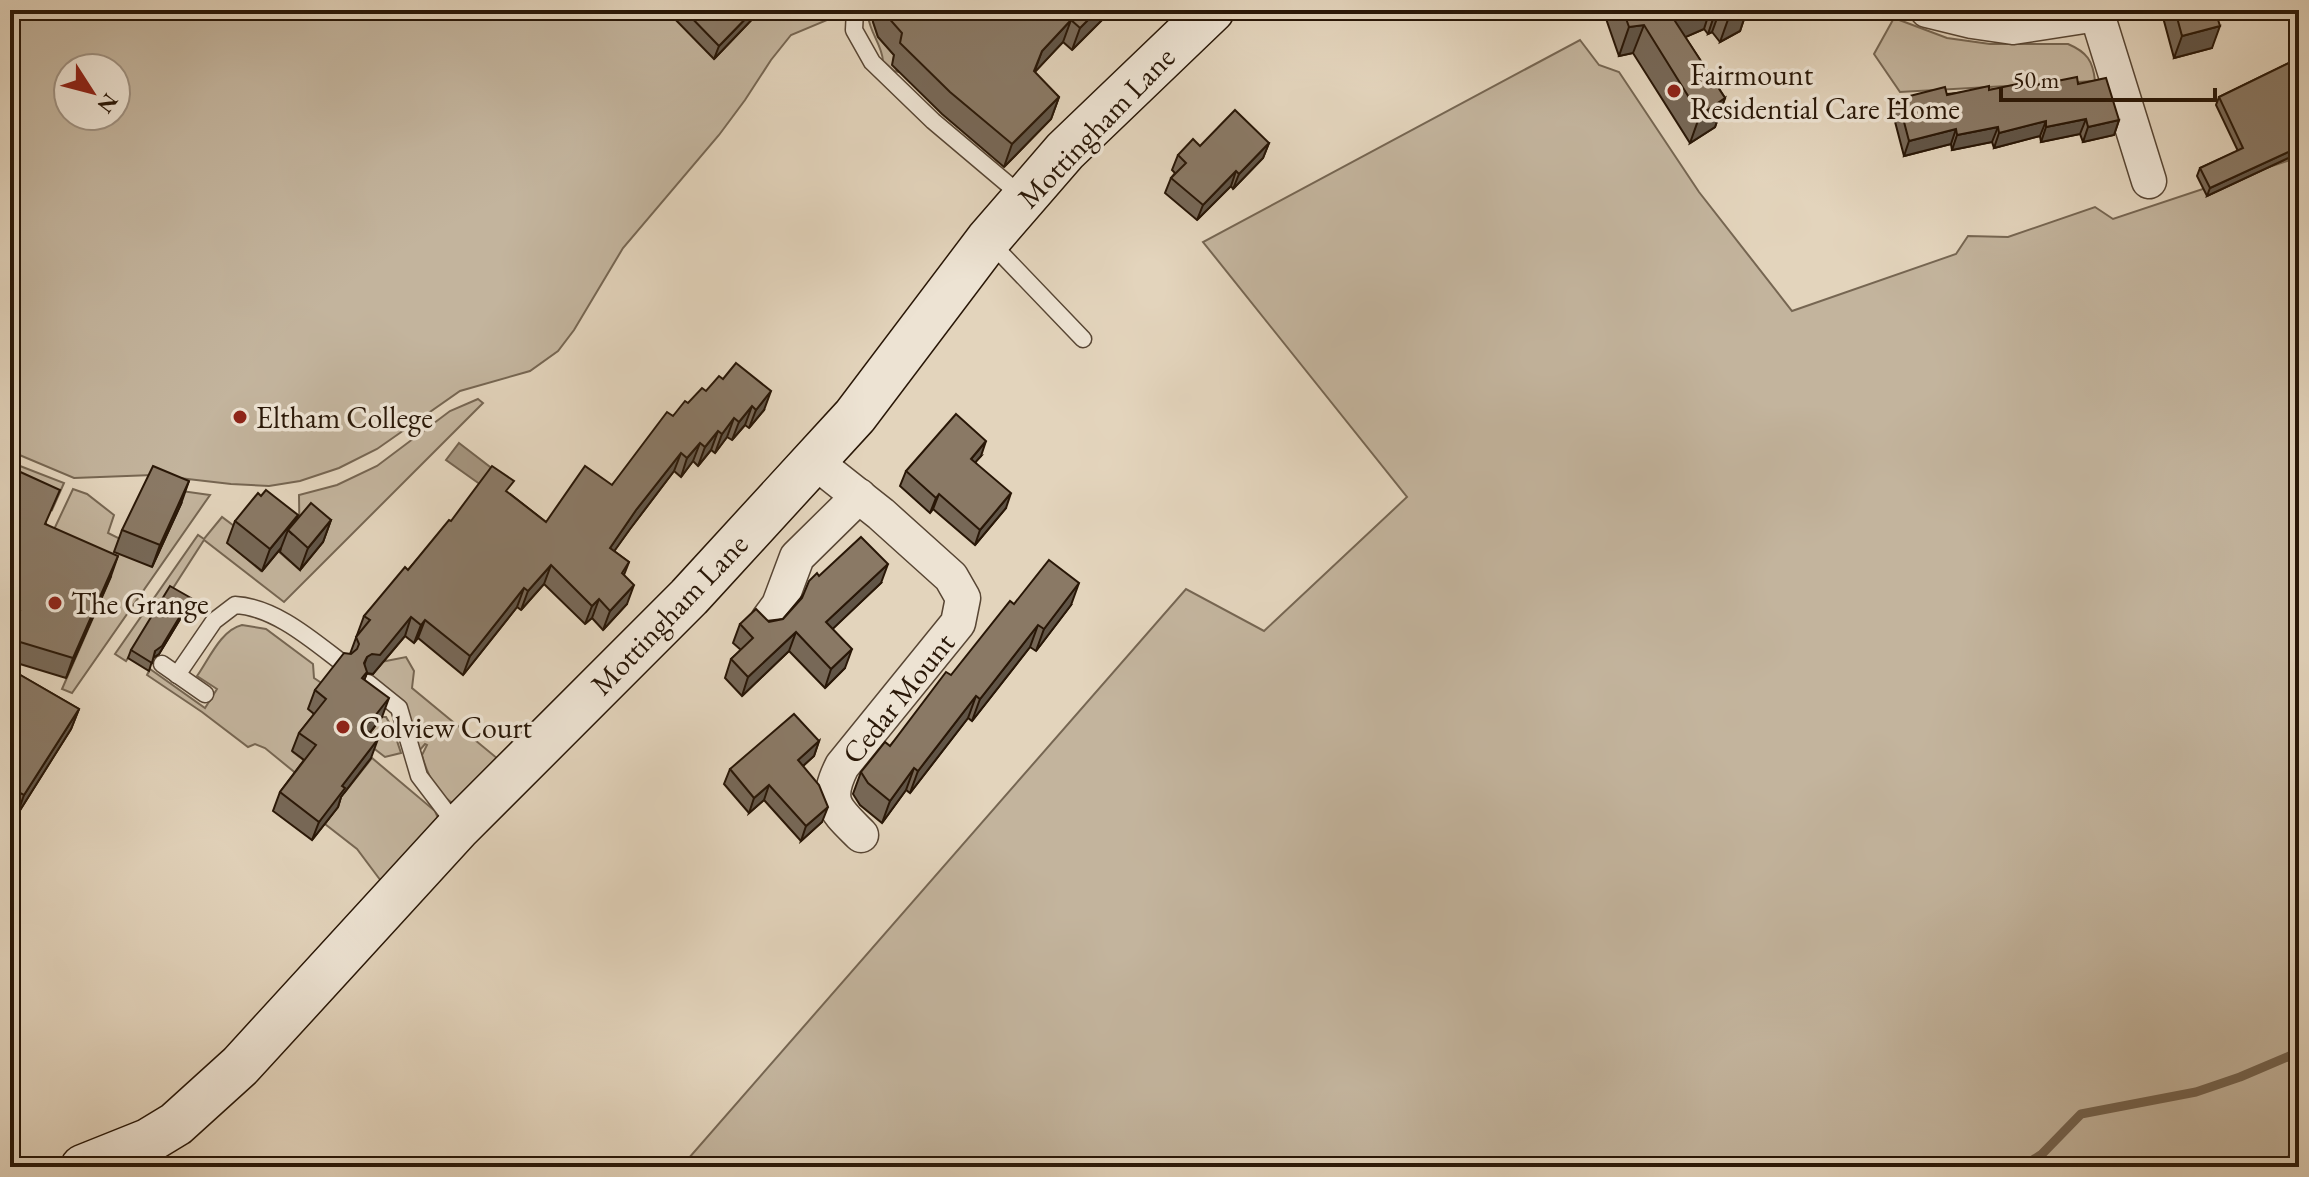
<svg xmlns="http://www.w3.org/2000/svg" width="2309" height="1177" font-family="'EB Garamond',serif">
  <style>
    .green { fill: #c3b49d; stroke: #766652; stroke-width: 2; fill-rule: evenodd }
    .water { fill: #a4947e; stroke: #73624e; stroke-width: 2 }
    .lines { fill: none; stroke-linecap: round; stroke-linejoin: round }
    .stream { stroke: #73624e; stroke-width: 9 }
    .lane-casing { stroke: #584634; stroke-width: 19 }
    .street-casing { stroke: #584634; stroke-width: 37 }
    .secondary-casing { stroke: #291707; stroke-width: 47 }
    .lane { stroke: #ede3d3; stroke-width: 16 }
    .street { stroke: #ede3d3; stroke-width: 34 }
    .secondary { stroke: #ede3d3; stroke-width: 44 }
    .wall { fill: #776857; stroke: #291707; stroke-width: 2 }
    .shaded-wall { fill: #615547; stroke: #291707; stroke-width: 2 }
    .building { fill: #8a7965; stroke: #291707; stroke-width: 2 }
    .poi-dot { fill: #8f2418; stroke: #ede3d3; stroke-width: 3 }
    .labels { text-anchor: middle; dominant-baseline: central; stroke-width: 7; stroke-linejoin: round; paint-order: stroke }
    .poi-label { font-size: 30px; fill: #291707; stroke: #ede3d3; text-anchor: start }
    .street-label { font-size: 30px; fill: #291707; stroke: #ede3d3 }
  </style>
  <rect width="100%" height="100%" fill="#e3d4bc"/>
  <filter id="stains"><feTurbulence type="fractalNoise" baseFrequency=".0025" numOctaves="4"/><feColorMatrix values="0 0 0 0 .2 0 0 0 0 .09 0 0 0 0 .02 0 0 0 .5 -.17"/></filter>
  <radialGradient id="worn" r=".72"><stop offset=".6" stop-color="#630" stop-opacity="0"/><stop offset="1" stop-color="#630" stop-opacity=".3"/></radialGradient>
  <g class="green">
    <path d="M10 10H841L832 18 791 35 771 60 745 100 719 135 623 248 574 330 558 351 530 371 460 391 377 449 339 468 300 481 269 486 231 484 153 475 74 478 10 451ZM68 68H116V116H68Z"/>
    <path d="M871 15 878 37 894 55 893 65 899 72 894 71 883 61C882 45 870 33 868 16Z"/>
    <path d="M1894 18 1947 38 1990 44H2068C2087 52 2093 61 2095 81L1900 92 1874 54Z"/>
    <path d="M1580 40 1599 65 1619 72 1699 192 1792 311 1956 254 1968 236 2008 237 2095 207 2113 219 2299 157V1152L2262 1167H681L1186 589 1264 631 1407 497 1203 242Z"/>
    <path d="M478 399 483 403 284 602 204 540 126 661 115 654 198 535 204 539 222 517 238 529 228 543 261 571 278 551 300 570 299 495 337 485 377 466 450 411Z"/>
    <path d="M20 466 64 483 52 510 10 487Z"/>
    <path d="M146 486 210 495 72 693 62 689 111 577 50 538 73 489 87 494 114 515 108 533 120 539Z"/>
    <path d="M242 625 266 629 313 664 314 678 326 686 319 717 293 752 345 792 372 758 435 811 438 818 381 881 357 849 325 824 337 807 265 748 255 744 248 747 202 712 147 675 150 669 205 708 217 689 197 676C209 659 221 630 242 625Z"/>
    <path d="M406 657 414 671 412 688 498 759 454 804C437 794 427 774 422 755L427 745 425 744 420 750 416 747 370 678 381 662Z"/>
    <path d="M382 717H386L393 729 401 753 385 757 363 740Z"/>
  </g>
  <path class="water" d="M459 443 494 470 481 485 446 460Z"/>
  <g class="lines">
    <g class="stream">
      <path d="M181 1167 177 1163 186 1167"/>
      <path d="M2022 1167 2042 1154 2081 1114 2196 1092 2240 1077 2299 1052"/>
    </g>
    <g class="lane-casing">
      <g id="lane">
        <path d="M855 10 854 30 872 62 933 121 1023 197"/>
        <path d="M989 241 1083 339"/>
        <path d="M162 664 205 694"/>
        <path d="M177 675 214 621 235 605C274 607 311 639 341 662"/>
        <path d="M368 683 399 708 419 776 457 826"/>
      </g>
    </g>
    <g class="street-casing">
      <g id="street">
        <path d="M1927 10 1972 21 2013 27 2097 14 2149 181"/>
        <path d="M814 461 881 514 951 577 963 598 958 623 842 766C824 802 835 809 861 835"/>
        <path d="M768 620 779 605 797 557 859 496"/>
      </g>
    </g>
    <g class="secondary-casing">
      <path id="secondary" d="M83 1167 148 1141 176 1124 240 1066 458 828 689 597 855 416 988 240 1065 151 1212 10"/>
    </g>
    <use href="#lane" class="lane"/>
    <use href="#street" class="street"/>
    <use href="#secondary" class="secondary"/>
  </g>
  <g class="wall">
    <path d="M666 10H761L714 59Z"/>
    <path d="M872 10H994L999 13 1002 10H1112L1072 50 1063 42 1034 72 1059 97 1051 119 1004 167 942 114 892 65 894 55 878 37 873 22Z"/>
    <path d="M1603 10H1747L1740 31 1720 42 1712 32 1708 34 1704 29 1685 37 1725 98 1715 127 1690 143 1633 53 1619 56Z"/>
    <path d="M2161 10H2215L2212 48 2174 58Z"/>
    <path d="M2299 58V153L2207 196 2197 176 2200 168 2238 151 2216 105 2219 97Z"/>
    <path d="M2078 84 2119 120 2114 135 2083 142 2080 134 2041 142 2040 136 1994 148 1992 142 1952 150 1951 144 1904 156 1893 114 1898 99 2037 85Z"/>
    <path d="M1269 143 1263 158 1233 189 1231 186 1197 220 1165 193 1171 178 1175 173 1172 170 1178 155 1200 146Z"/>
    <path d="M706 391 764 410 749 428 745 425 732 440 727 437 715 453 711 450 698 466 693 461 681 477 674 471 630 529 614 551 629 562 624 575 627 604 603 630 592 618 585 624 544 584 521 610 517 607 463 675 418 638 414 643 405 636 373 674 367 673 364 680 382 717 370 733 371 758 341 797 338 807 312 840 273 811 280 792 304 760 292 751 299 733 314 714 308 709 315 690 350 654 364 616 408 570 451 521 510 494 546 522 612 485 673 416 688 403Z"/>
    <path d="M981 456 975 462 1006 508 975 545 933 509 930 513 900 486 906 471Z"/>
    <path d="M10 482 46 524 111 576 66 678 10 661V634L12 630 10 629Z"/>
    <path d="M181 504 152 567 114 552 122 530Z"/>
    <path d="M331 520 323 542 300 570 280 552 281 548 262 571 227 543 235 521Z"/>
    <path d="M819 576 881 583 832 629 845 668 825 688 789 651 742 696 725 678 731 659 741 650 733 643 740 624 783 619Z"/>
    <path d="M1014 604 1071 605 1036 651 1030 647 972 721 968 718 910 793 906 790 882 823 860 805 853 794 861 772 890 746Z"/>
    <path d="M188 606 159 654 153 658 149 671 128 658 131 650Z"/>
    <path d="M10 669 79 709 71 729 17 815 10 812Z"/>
    <path d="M819 741 814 756 803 766 822 822 801 841 764 800 749 813 724 784 730 769Z"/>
  </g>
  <g class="shaded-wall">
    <path d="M754 10H761L714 59 719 46Z"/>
    <path d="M1098 10H1112L1072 50 1080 28Z"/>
    <path d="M1691 10H1710L1704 29 1663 47 1673 18Z"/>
    <path d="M1716 10H1720L1712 32 1708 34Z"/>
    <path d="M1736 10H1747L1740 31 1720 42 1730 14Z"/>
    <path d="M1071 20 1063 42 1034 73 1042 51Z"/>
    <path d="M1644 25 1633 53 1619 56 1629 27Z"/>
    <path d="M2220 26 2212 48 2174 58 2182 36Z"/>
    <path d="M1059 97 1051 119 1004 167 1012 144Z"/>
    <path d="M1725 98 1715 127 1690 143 1700 115Z"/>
    <path d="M2086 119 2080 134 2041 142 2046 127Z"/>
    <path d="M2119 120 2114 135 2083 142 2088 127Z"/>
    <path d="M2046 121 2040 136 1994 148 1999 133Z"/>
    <path d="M1998 127 1992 142 1952 150 1957 135Z"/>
    <path d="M1956 129 1951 144 1904 156 1909 141Z"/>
    <path d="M1269 143 1263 158 1233 189 1239 174Z"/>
    <path d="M2299 147V153L2207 196 2210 188Z"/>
    <path d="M1236 171 1231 186 1197 220 1203 205Z"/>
    <path d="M771 391 764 410 749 428 756 410Z"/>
    <path d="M752 406 745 425 732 440 739 422Z"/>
    <path d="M734 418 727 437 715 453 722 434Z"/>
    <path d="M718 431 711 450 698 466 705 447Z"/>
    <path d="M986 441 981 456 965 474 971 459Z"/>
    <path d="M700 443 693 461 681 477 687 458Z"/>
    <path d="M681 453 674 471 630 529 603 567 610 548 636 510Z"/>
    <path d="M189 481 181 504 152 567 160 545Z"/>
    <path d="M1011 493 1006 508 975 545 980 530Z"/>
    <path d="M939 494 933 509 930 513 936 498Z"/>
    <path d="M298 515 292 534 288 530 281 548 262 571 270 549Z"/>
    <path d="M331 520 323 542 300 570 308 548Z"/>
    <path d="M118 556 111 576 66 678 73 658Z"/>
    <path d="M888 564 881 583 820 641 826 622Z"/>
    <path d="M551 565 544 584 521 610 528 591Z"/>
    <path d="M1079 583 1071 605 1036 651 1044 629Z"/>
    <path d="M634 585 627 604 603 630 610 611Z"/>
    <path d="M524 588 517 607 463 675 470 656Z"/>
    <path d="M191 598 188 606 159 654 153 658 155 651Z"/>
    <path d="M599 599 592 618 585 624 592 606Z"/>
    <path d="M411 617 405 636 373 674 367 673 360 691 356 697 360 676 367 657Z"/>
    <path d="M425 620 418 638 414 643 421 625Z"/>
    <path d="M1038 625 1030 647 972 721 980 699Z"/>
    <path d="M796 632 789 651 742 696 748 677Z"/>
    <path d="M852 649 845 668 825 688 831 669Z"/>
    <path d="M976 696 968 718 910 793 918 771Z"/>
    <path d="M389 698 382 717 364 740 361 726Z"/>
    <path d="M79 709 71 729 17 815 24 795Z"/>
    <path d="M378 739 371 758 341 797 338 807 312 840 319 822 342 786Z"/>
    <path d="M819 741 814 756 793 775 798 760Z"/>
    <path d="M914 768 906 790 882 823 890 801Z"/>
    <path d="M769 785 764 800 749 813 754 798Z"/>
    <path d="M828 807 822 822 801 841 806 826Z"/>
  </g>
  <g class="building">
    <path d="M684 10 711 11 754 10 719 46Z"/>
    <path d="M884 10H994L999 13 1002 10H1098L1080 28 1071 20 1042 51 1034 71 1059 97 1012 144 950 92 900 43 902 33 886 15Z"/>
    <path d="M1623 10H1691L1673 18 1725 98 1700 115 1644 25 1629 27Z"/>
    <path d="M2175 10H2215L2220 26 2182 36Z"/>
    <path d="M2299 58V147L2210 188 2200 168 2243 148 2219 97Z"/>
    <path d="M2077 77 2078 84 2106 78 2119 120 2088 127 2086 119 2046 127V121L1999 133 1998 127 1957 135 1956 129 1909 141 1898 99 1945 87 1947 95 1989 86V90L2036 80 2037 85Z"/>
    <path d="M1235 110 1269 143 1239 174 1236 171 1203 205 1171 178 1186 163 1178 155 1193 139 1200 146Z"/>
    <path d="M736 363 771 391 756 410 752 406 739 422 734 418 722 434 718 431 705 447 700 443 687 458 681 453 636 510 610 548 629 562 622 573 634 585 610 611 599 599 592 606 551 565 528 591 524 588 470 656 425 620 421 625 411 617 380 655 372 654 367 657 364 663 367 672 362 678 389 698 371 721 361 726 378 739 342 786 345 788 319 822 280 792 316 745 299 733 326 699 315 690 344 653 351 654 357 649 359 644 356 637 370 620 364 616 405 567 408 570 449 520 451 521 492 466 514 481 506 491 546 522 585 466 612 485 667 412 673 416 685 401 688 403 702 388 706 391 719 376 723 379Z"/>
    <path d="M956 414 986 441 971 459 1011 493 980 530 939 494 936 498 906 471Z"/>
    <path d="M153 466 189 481 160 545 122 530Z"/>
    <path d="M16 470 60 490 45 524 118 556 73 658 10 639V634L20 611 10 606V482Z"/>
    <path d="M266 490 298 515 270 549 235 521 258 493 261 496Z"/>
    <path d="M311 503 331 520 308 548 288 530Z"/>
    <path d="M861 537 888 564 826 622 852 649 831 669 796 632 748 677 731 659 753 638 740 624 756 609 769 622 783 619 802 598 809 581 817 573 819 576Z"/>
    <path d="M1049 560 1079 583 1044 629 1038 625 980 699 976 696 918 771 914 768 890 801 868 783 861 772 885 742 890 746 946 672 951 675 1010 601 1014 604Z"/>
    <path d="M170 586 191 598 162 646 155 651 152 663 131 650Z"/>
    <path d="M10 669 79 709 24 795 10 788Z"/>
    <path d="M794 714 819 741 798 760 819 785 828 807 806 826 769 785 754 798 730 769Z"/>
  </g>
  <g class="poi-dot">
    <circle cx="1674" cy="91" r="8"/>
    <circle cx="240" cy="417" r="8"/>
    <circle cx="55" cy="603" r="8"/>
    <circle cx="343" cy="727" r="8"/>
  </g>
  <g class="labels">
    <g class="poi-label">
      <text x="1690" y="74">Fairmount<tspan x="1690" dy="34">Residential Care Home</tspan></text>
      <text x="256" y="417">Eltham College</text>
      <text x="71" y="603">The Grange</text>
      <text x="359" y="727">Colview Court</text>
    </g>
    <g class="street-label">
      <text transform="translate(1096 127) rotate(-46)">Mottingham Lane</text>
      <text transform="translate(669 614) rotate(-46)">Mottingham Lane</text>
      <text transform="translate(898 698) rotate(-51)">Cedar Mount</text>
    </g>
  </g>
  <rect width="2309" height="1177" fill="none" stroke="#e3d4bc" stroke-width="40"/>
  <rect x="12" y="12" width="2285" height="1153" fill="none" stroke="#291707" stroke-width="4"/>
  <rect x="20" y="20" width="2269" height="1137" fill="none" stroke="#291707" stroke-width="2"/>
  <g transform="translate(92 92) rotate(126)"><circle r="38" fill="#ede3d3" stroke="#9f9181" stroke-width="2"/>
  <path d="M0-6L14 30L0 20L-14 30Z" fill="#8f2418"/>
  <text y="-12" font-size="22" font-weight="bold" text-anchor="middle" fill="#291707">N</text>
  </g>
  <path d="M2001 88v12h214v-12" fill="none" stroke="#291707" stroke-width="4"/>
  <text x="2013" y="88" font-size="24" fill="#291707" stroke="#ede3d3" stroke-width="6" paint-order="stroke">50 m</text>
  <rect width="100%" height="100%" filter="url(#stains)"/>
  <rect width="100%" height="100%" fill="url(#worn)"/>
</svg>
